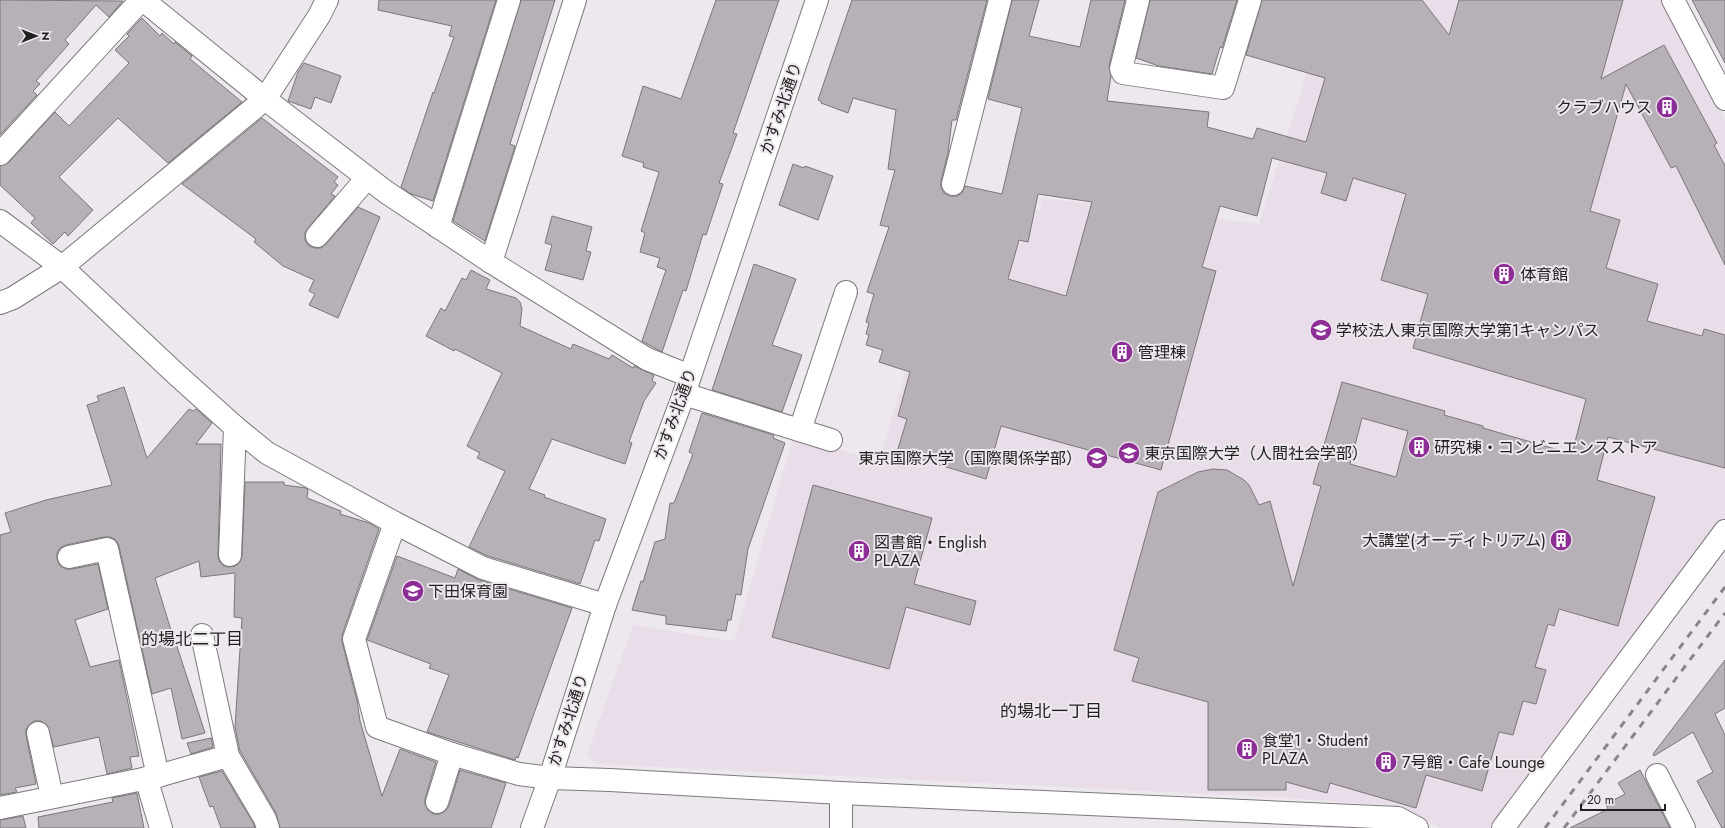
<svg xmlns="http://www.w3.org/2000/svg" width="1725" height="828" font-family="Jost,'Noto Sans JP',sans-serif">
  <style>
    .built { fill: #e8dde9 }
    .building { fill: #b7b1b7; stroke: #7a767b; fill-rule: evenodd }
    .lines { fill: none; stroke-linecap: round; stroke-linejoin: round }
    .minor-casing { stroke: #7d787d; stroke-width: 24 }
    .minor { stroke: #fff; stroke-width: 22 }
    .rail { stroke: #898689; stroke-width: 3; stroke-dasharray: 7 7; stroke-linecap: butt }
    .labels { text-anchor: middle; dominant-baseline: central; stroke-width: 4; stroke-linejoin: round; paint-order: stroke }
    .poi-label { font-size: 16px; fill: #211f21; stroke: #ede8ed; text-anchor: start }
    .street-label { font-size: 16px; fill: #211f21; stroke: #ede8ed }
    .neighbourhood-label { font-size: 17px; fill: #211f21; stroke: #ede8ed }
  </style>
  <rect width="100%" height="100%" fill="#ede8ed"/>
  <path class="built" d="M1330 0H1661L1725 119V518L1494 828H1441L1398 806 1290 798 595 764 587 755 633 625 734 641 794 435 879 462 956 198 1011 205 1040 211 1041 198 1259 224Z"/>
  <g class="building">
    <path d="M0 0 123 1 109 17 96 5 65 40 69 44 36 81 40 84 33 91 37 95 0 135Z"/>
    <path d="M379 0H496L433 201 411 194 401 187 433 92 434 93 454 37 449 36 452 26 378 10Z"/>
    <path d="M521 0H555L510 144 515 146 485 241 453 221Z"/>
    <path d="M716 0H779L733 133 737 134 719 183 723 184 706 235 703 234 686 291 683 290 662 352 642 341 666 270 657 267 660 258 640 252 645 233 641 231 659 172 643 167 644 163 622 156 643 86 681 99Z"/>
    <path d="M852 0H987L956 120H952L948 153 941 181V188L944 193 950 196H957L962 193 965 186 1002 194 1022 108 988 99 1012 0H1039L1029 36 1080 47 1091 0H1125L1109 66 1111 76 1107 101 1209 112 1207 127 1253 139 1257 128 1306 142 1325 78 1246 55 1262 0H1422L1449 35 1459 0H1623L1601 79 1664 45 1717 143 1714 145 1725 166V265L1676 166 1671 168 1626 84 1590 211 1620 220 1606 268 1658 284 1647 321 1702 336 1704 329 1725 335V468L1608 437 1597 480 1655 497 1618 626 1559 609 1554 626 1548 624 1535 667 1546 670 1536 704 1523 701 1513 735 1499 732 1482 791 1426 775 1416 808 1330 783 1327 793 1286 782V790H1208V702L1132 681 1139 658 1114 650 1158 492 1198 472 1213 469 1227 470 1244 480 1249 485 1259 505 1270 501 1293 586 1321 486 1313 484 1342 382 1445 411 1444 415 1483 426V428L1572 454 1586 399 1413 348 1428 294 1381 280 1406 194 1353 178 1346 201 1321 193 1327 173 1272 158 1257 216 1220 206 1202 267 1216 271 1161 470 1001 426 986 479 897 452 907 419 898 416 910 372 879 362 883 350 866 345 869 335 866 334 869 323 866 322 874 294 867 292 889 227 880 225 895 170 888 169 896 110 853 98 848 113 821 103V101L818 100ZM1038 194 1092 202 1066 296 1008 279 1019 240 1028 242ZM1362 418 1408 431 1396 477 1350 464Z"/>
    <path d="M1150 0H1237L1222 48 1220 47 1212 74 1159 66 1136 58Z"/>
    <path d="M1692 0H1725V63Z"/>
    <path d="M142 18 160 36 162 33 174 44 175 42 192 56 190 59 242 102 168 163 118 118 59 177 93 210 68 236 65 232 53 244 31 223 35 218 0 185V166L9 162 55 112 69 126 129 63 115 50 129 36 127 34Z"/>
    <path d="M304 63 341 76 331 103 315 97 311 109 288 101 298 72Z"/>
    <path d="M262 118 338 177 334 182 338 185 331 194 335 196 308 228 305 233V240L309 246 315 248H321L326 244 358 207 380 217 338 318 309 305 315 294 309 291 314 280 283 266 254 242 256 239 182 184Z"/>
    <path d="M793 164 804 168 805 166 833 176 818 220 779 205Z"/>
    <path d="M552 216 592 227 586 251 591 252 583 280 545 270 552 245 545 243Z"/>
    <path d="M754 264 796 279 772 345 802 355 782 412 712 390Z"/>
    <path d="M471 270 490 280 486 289 516 298 520 302 522 309 520 326 571 349 573 344 609 359 612 355 633 368 634 366 654 375 652 381 656 383 644 401 629 442 632 443 625 464 552 439 529 489 545 495 544 497 606 519 599 541 595 540 580 584 488 556 469 547 505 471 477 458 480 453 467 446 502 373 455 349 454 351 426 336 441 308 445 311 462 278 466 280Z"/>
    <path d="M124 387 147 458 189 409 193 411 196 409 212 423 196 444H221L218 555 219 561 224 566 229 567 235 566 240 562 242 556 245 482H284V485L306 488 308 490 307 498 341 511 340 514 369 523 379 529 342 635V642L357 700 360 721 382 796 400 749 436 762 425 799V804L428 810 433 814H440L445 811 449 806 460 770 506 783 491 828H280L276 813 240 751 235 727 242 618 234 617 235 573 201 577 199 561 155 578 174 640H175L205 733 182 739 171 688 152 694 119 546 116 540 110 537H104L66 545 60 548 57 553V559L60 566 66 569H72L98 564 108 609 75 620 90 667 119 660 139 756 130 757 132 768 107 774 99 737 54 747 47 725 41 721H35L30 724 26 729V735L36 784 15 788 17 792 0 795V535L11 532 5 513 46 500 112 485 87 405 99 401 97 396Z"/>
    <path d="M702 413 774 435 773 438 785 443 748 549 741 595 736 594 731 620H728L726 631 666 624V616L632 610 641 581 643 582 655 542 665 539 670 503H674L693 454 689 452Z"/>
    <path d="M813 485 932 518 914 584 976 601 970 625 906 607 889 669 772 637Z"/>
    <path d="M397 556 455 578 458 569 479 580 572 608 518 758 516 757 515 760 427 732 449 675 429 668 431 664 367 640Z"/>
    <path d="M1725 660V708L1715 714 1725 735V828H1722L1697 781 1713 772 1693 732 1654 756 1653 754Z"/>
    <path d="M211 738 213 747 191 754 187 743Z"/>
    <path d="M1640 770 1670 828H1570L1608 809 1606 804 1625 794 1618 783Z"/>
    <path d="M222 771 254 824 255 828H221L213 806 210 807 199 777Z"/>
    <path d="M137 793 144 828H39L38 817 113 802 112 798Z"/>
    <path d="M23 816 26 828H0V820Z"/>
  </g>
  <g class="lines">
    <g class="minor-casing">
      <g id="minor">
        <path d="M143 0 265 99 386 192 491 262 647 359 690 376"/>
        <path d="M1138 0 1121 69 1123 73 1223 88 1250 0"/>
        <path d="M1673 0 1725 99"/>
        <path d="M0 154 141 0"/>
        <path d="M953 184 1000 0"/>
        <path d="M0 221 62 267 176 374 235 427 267 453 395 523 483 568 605 605"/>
        <path d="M438 227 509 0"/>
        <path d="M317 236 367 178"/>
        <path d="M491 262 575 0"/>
        <path d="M0 303 13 298 62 267 265 99 319 16 327 0"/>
        <path d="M684 394 831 440"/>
        <path d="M800 430 846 292"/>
        <path d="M395 523 354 639 377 727 452 754 519 774 550 778 610 780 841 793 1398 818 1417 828"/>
        <path d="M230 555 235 427"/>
        <path d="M69 557 107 549 158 776"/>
        <path d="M202 635 228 756"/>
        <path d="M38 733 52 797"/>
        <path d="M1657 775 1684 828"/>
        <path d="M146 778 161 828"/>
        <path d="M437 802 452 754"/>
        <path d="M0 808 158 776 228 756 265 819 268 828"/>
        <path d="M532 828 550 778 605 605 684 394 817 0"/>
        <path d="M841 828V793"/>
        <path d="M1503 828 1725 531"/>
      </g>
    </g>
    <use href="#minor" class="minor"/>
    <g class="rail">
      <path d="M1545 828 1725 587"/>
      <path d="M1564 828 1725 613"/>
    </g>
  </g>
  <defs>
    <g id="building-disc" transform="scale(1.15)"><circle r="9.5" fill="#8d2d96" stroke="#ede8ed"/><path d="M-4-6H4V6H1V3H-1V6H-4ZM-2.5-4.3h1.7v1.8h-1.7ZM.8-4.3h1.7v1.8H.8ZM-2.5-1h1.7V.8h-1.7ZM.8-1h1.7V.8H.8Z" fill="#fff"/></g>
    <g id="university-disc" transform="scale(1.15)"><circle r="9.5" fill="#8d2d96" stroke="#ede8ed"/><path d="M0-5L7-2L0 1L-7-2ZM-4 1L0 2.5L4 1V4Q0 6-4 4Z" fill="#fff"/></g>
    <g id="school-disc" transform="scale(1.15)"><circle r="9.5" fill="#8d2d96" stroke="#ede8ed"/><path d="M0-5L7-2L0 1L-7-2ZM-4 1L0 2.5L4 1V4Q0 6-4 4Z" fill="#fff"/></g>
  </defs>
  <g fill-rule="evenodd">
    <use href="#building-disc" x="1667" y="107"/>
    <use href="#building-disc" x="1504" y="274"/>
    <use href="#university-disc" x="1321" y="330"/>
    <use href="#building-disc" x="1122" y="352"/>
    <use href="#building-disc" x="1419" y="447"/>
    <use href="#university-disc" x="1129" y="453"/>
    <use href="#university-disc" x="1097" y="458"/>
    <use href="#building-disc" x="1561" y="540"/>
    <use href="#building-disc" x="859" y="551"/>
    <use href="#school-disc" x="413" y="591"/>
    <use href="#building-disc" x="1247" y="749"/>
    <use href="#building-disc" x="1386" y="762"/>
  </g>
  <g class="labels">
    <g class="poi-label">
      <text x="1652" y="107" text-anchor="end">クラブハウス</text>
      <text x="1520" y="274">体育館</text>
      <text x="1336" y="330">学校法人東京国際大学第1キャンパス</text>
      <text x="1138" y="352">管理棟</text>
      <text x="1434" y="447">研究棟・コンビニエンスストア</text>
      <text x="1144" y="453">東京国際大学（人間社会学部）</text>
      <text x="1082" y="458" text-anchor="end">東京国際大学（国際関係学部）</text>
      <text x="1546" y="540" text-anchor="end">大講堂(オーディトリアム)</text>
      <text x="874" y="542">図書館・English<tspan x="874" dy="18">PLAZA</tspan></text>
      <text x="428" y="591">下田保育園</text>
      <text x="1262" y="740">食堂1・Student<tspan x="1262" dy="18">PLAZA</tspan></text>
      <text x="1402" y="762">7号館・Cafe Lounge</text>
    </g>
    <g class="street-label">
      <text transform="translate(781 108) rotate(-71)">かすみ北通り</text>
      <text transform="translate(675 414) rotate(-70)">かすみ北通り</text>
      <text transform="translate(568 720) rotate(-72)">かすみ北通り</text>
    </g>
    <g class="neighbourhood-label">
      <text x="192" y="639">的場北二丁目</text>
      <text x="1051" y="711">的場北一丁目</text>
    </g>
  </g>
  <g transform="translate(36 36) rotate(90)" stroke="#ede8ed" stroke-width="3" paint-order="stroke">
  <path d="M0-3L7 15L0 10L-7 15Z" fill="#211f21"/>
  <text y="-6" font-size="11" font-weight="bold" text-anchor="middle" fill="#211f21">N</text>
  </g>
  <path d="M1581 804v6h84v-6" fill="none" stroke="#211f21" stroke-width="2"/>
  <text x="1587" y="804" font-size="12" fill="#211f21" stroke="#ede8ed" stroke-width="3" paint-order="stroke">20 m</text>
</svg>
